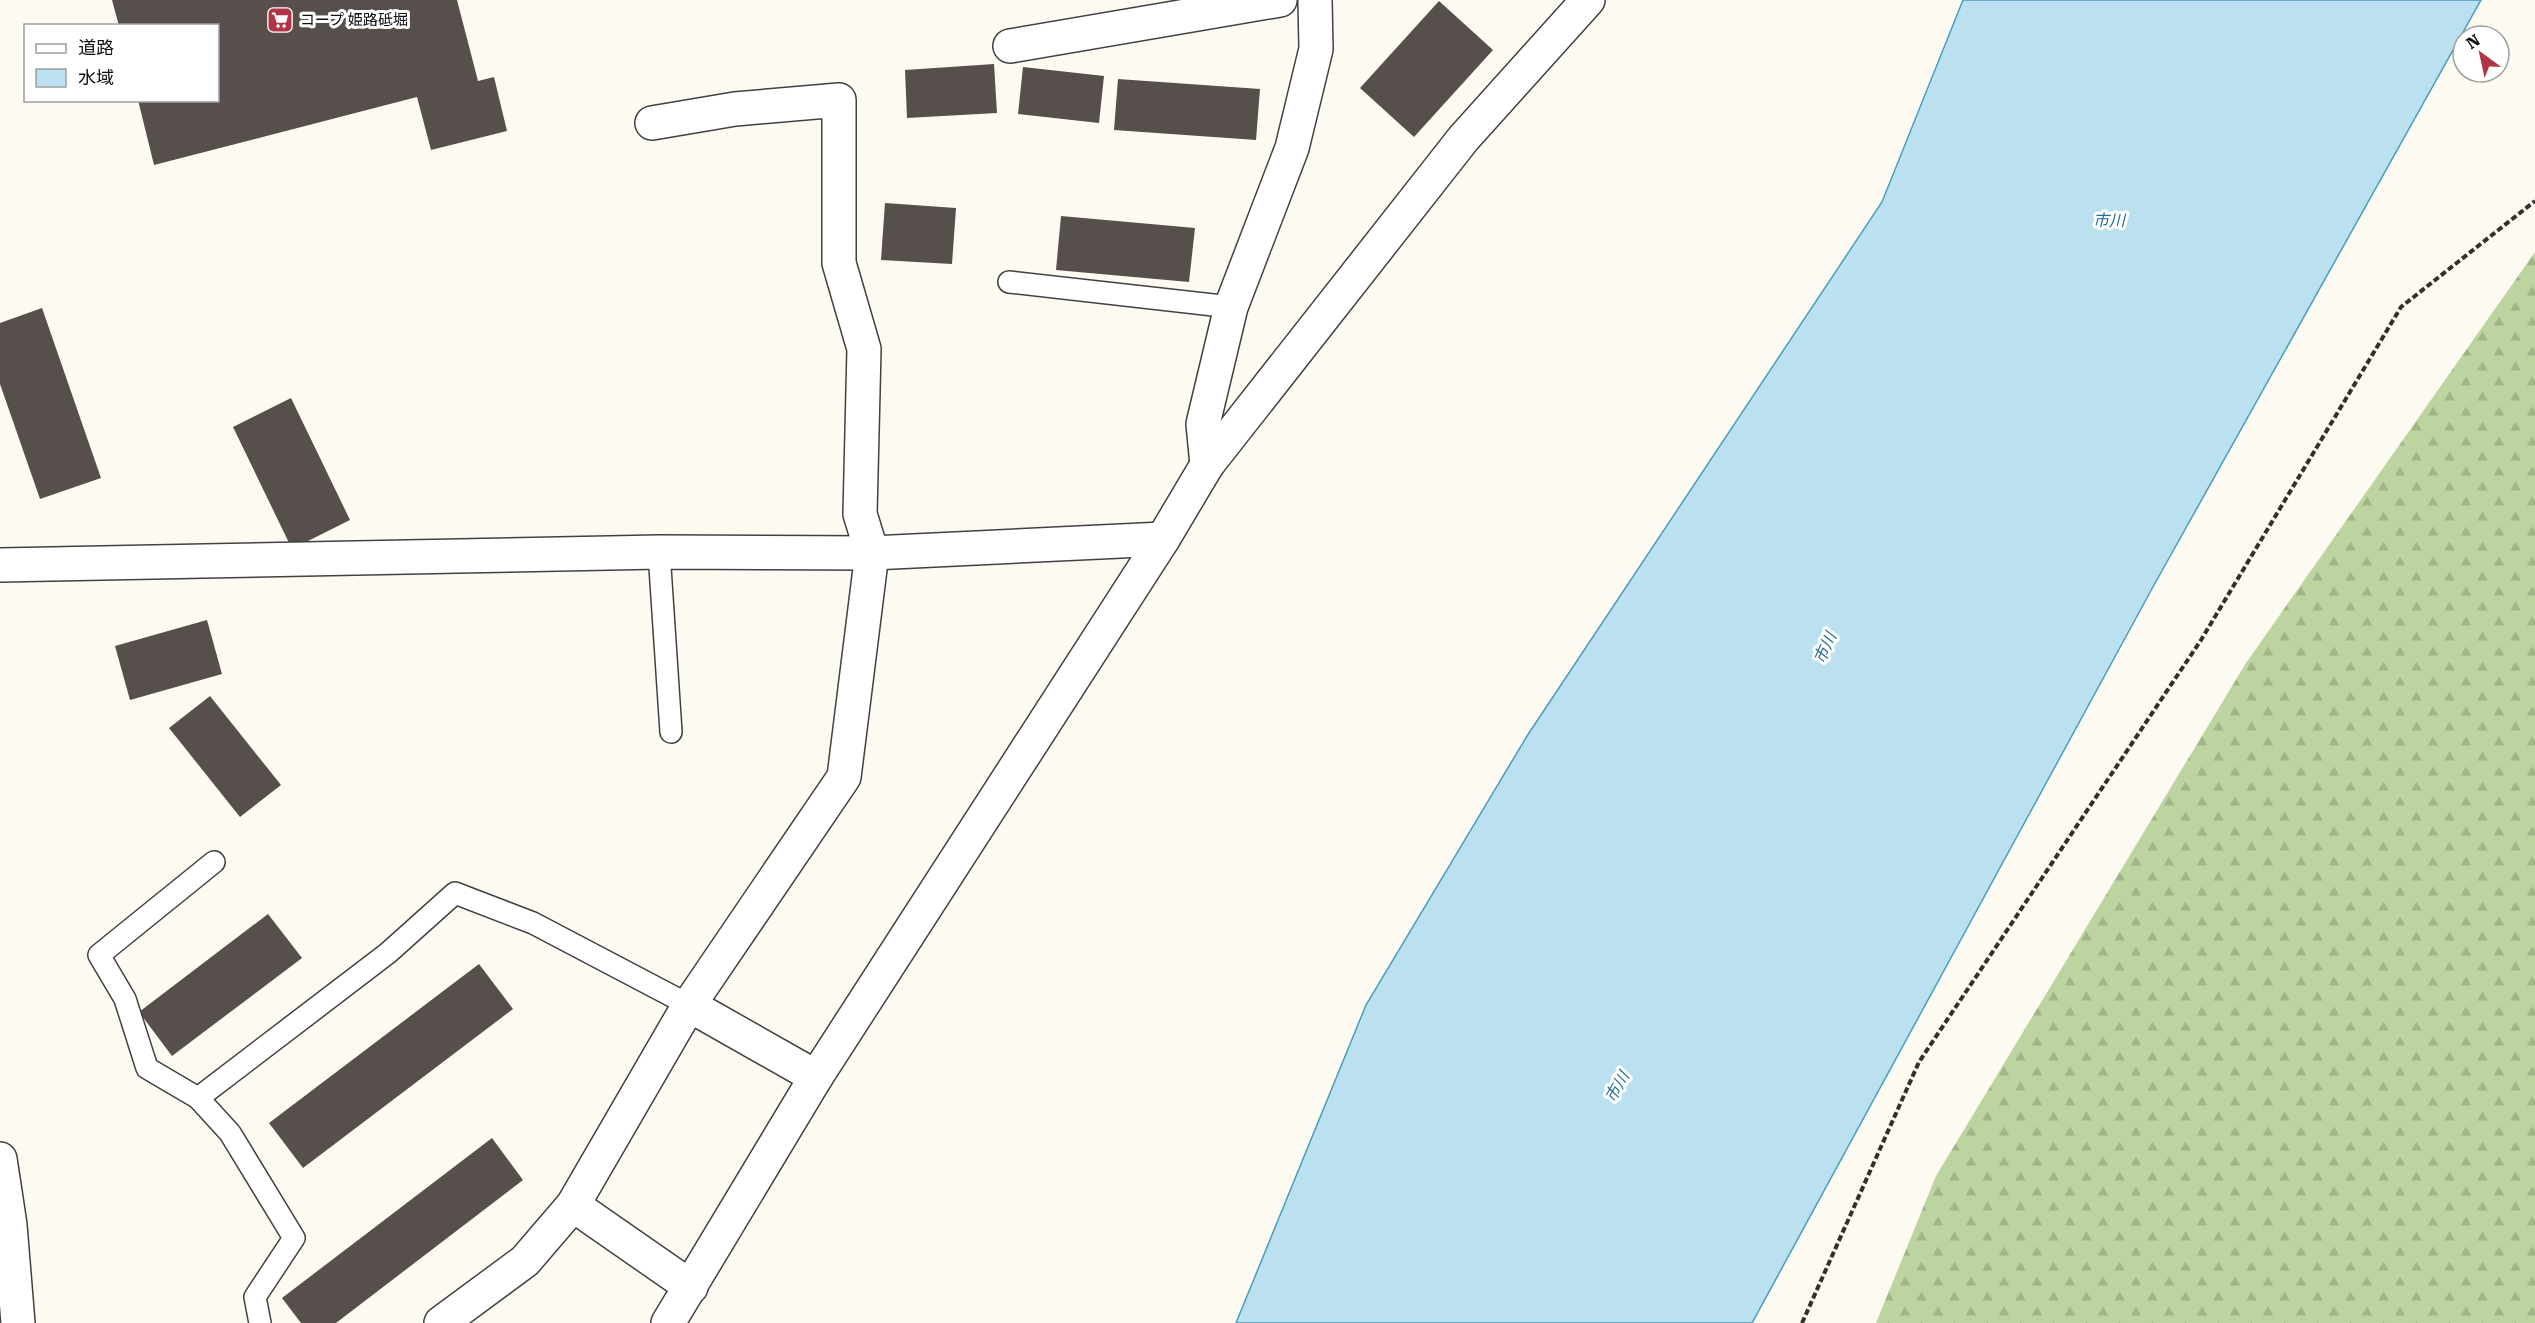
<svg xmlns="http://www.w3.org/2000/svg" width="2535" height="1323" font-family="'Roboto Serif','Noto Sans JP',serif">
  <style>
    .forest { fill: url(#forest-firs) }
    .water { fill: #bbe1f0; stroke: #4a9cbf; stroke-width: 1.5 }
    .building { fill: #564f4c }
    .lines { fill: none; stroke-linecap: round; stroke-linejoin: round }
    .service-casing { stroke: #414141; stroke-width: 24 }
    .minor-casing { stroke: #414141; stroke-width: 36 }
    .path { stroke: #303030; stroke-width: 4; stroke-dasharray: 6 3; stroke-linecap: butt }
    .service { stroke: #fff; stroke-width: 21 }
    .minor { stroke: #fff; stroke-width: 33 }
    .labels { text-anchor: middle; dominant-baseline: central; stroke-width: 6; stroke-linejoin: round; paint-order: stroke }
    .poi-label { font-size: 15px; fill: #0e0e0e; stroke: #fff; text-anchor: start }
    .water-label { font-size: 16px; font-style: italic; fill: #246e93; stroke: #fff }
  </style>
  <defs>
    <pattern id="forest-firs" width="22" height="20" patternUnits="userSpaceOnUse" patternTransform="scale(1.5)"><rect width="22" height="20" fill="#bcd49f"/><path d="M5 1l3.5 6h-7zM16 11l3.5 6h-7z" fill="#a0b588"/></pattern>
  </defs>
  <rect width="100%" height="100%" fill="#fdfaf1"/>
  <path class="forest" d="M2535 252V1323H1876L1936 1176 2246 663Z"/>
  <path class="water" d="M1963 0H2481L2154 585 1752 1323H1236L1366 1005 1527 736 1882 202Z"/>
  <g class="building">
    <path d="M112 0H457L478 81 494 77 507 131 431 150 417 97 154 165 138 100H218V26H119Z"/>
    <path d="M1439 1 1493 50 1414 137 1360 88Z"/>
    <path d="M994 64 997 113 907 118 905 70Z"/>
    <path d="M1023 67 1104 76 1099 123 1018 114Z"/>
    <path d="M1118 79 1260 89 1256 140 1114 130Z"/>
    <path d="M885 203 956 208 952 264 881 260Z"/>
    <path d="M1061 216 1195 228 1189 282 1056 270Z"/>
    <path d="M42 308 101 478 40 499 0 384V323Z"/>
    <path d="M291 398 350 520 292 549 233 427Z"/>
    <path d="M207 620 222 674 130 700 115 646Z"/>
    <path d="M210 696 281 785 240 817 169 728Z"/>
    <path d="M268 914 302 958 172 1056 139 1012Z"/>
    <path d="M479 964 513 1009 303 1168 269 1123Z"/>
    <path d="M492 1138 523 1180 336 1323H301L282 1298Z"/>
  </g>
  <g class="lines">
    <g class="service-casing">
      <g id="service">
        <path d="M1009 282 1231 307"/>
        <path d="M659 552 671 732"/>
        <path d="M214 862 99 955 125 999 147 1068 198 1098 230 1133 294 1238 255 1297 260 1323"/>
        <path d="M198 1098 388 953 455 893 533 923 689 1005"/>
      </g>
    </g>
    <g class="minor-casing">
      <g id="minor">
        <path d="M1010 46 1280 0"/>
        <path d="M1207 465 1203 424 1231 307 1292 148 1316 49 1315 0"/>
        <path d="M0 565 659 552 872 553 1163 539"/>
        <path d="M689 1005 816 1077"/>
        <path d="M0 1159 10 1225 18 1323"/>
        <path d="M573 1205 691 1287"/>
        <path d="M441 1323 525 1261 573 1205 689 1005 844 777 872 553 860 514 864 349 839 263V100L735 109 652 123"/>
        <path d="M668 1323 816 1077 1163 539 1207 465 1463 139 1588 0"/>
      </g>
    </g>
    <path class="path" d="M1802 1323 1919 1062 2201 640 2401 307 2535 201"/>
    <use href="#service" class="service"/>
    <use href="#minor" class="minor"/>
  </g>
  <defs>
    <g id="supermarket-square" transform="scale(1.35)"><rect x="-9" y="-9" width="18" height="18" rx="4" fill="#b03547" stroke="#fff"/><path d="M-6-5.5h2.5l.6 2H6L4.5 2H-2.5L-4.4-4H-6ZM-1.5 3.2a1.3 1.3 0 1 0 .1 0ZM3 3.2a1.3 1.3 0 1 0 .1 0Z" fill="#fff"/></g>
  </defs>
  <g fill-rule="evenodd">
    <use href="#supermarket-square" x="280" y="20"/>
  </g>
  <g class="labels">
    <g class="poi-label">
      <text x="300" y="20">コープ 姫路砥堀</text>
    </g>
    <g class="water-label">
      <text x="2109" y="220">市川</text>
      <text transform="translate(1825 648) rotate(-66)">市川</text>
      <text transform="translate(1617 1087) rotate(-60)">市川</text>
    </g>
  </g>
  <rect x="24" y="24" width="195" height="78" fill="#ffffff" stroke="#9f9f9f" stroke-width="1.5"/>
  <rect x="36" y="44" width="30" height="9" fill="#ffffff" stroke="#9f9f9f" stroke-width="1.5"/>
  <text x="78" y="54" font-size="18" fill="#0e0e0e">道路</text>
  <rect x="36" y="69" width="30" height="18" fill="#bbe1f0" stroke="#9f9f9f" stroke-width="1.5"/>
  <text x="78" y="84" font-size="18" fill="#0e0e0e">水域</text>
  <g transform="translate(2481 54) rotate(327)"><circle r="28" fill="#ffffff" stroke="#9f9f9f" stroke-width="1.5"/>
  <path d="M0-4.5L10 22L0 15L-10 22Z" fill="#b03547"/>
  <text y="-9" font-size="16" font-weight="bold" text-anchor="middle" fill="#0e0e0e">N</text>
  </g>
</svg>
